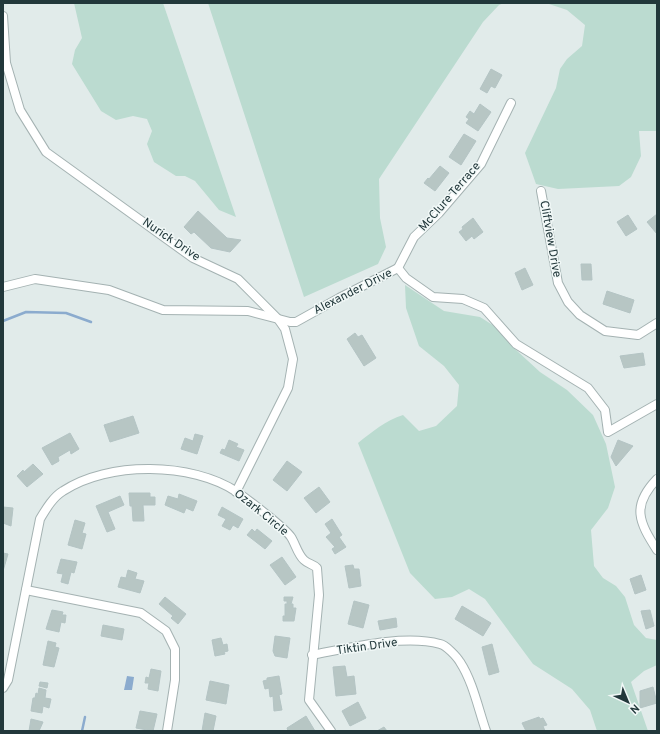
<svg xmlns="http://www.w3.org/2000/svg" width="660" height="734" font-family="Overpass,sans-serif">
  <style>
    .green { fill: #bbdbd0 }
    .water { fill: #8babce }
    .lines { fill: none; stroke-linecap: round; stroke-linejoin: round }
    .stream { stroke: #8babce; stroke-width: 2.5 }
    .building { fill: #b7c6c4; stroke: #b4c4c4 }
    .minor-casing { stroke: #a4b2b2; stroke-width: 10 }
    .minor { stroke: #fff; stroke-width: 8 }
    .labels { text-anchor: middle; dominant-baseline: central; stroke-width: 3; stroke-linejoin: round; paint-order: stroke }
    .street-label { font-size: 12px; fill: #22383b; stroke: #f1f8f7 }
  </style>
  <rect width="100%" height="100%" fill="#e1ebea"/>
  <g class="green">
    <path d="M74 3H163L236 217 219 210 195 181 185 176H176L154 162 147 144 152 131 147 119 133 116 116 120 101 111 72 64 75 50 82 38Z"/>
    <path d="M208 3H504L499 5 483 22 379 179 380 218 386 247 378 264 304 297Z"/>
    <path d="M546 3H657V131H639L641 156 631 177 619 186 558 189 536 184 525 153 556 88 560 69 567 59 582 46 585 25 567 10Z"/>
    <path d="M405 285 444 311 480 317 499 329 515 349 540 372 567 390 593 415 606 444 615 487 608 508 591 530 594 566 603 578 616 586 625 597 634 625 646 638 657 640V665L644 671 631 682 648 731H597L590 710 572 689 533 664 485 599 469 589 452 597 435 599 410 573 358 443C372 432 386 420 403 415L419 431 436 426 457 406 459 385 444 366 419 346 406 308Z"/>
  </g>
  <path class="water" d="M127 676 134 677 132 690H124Z"/>
  <g class="lines">
    <g class="stream">
      <path d="M3 321 26 312 66 313 91 322"/>
      <path d="M82 731 85 717"/>
    </g>
  </g>
  <g class="building">
    <path d="M491 69 502 75 495 88 491 86 487 93 480 89Z"/>
    <path d="M480 104 491 112 478 131 466 123 469 119 466 117 470 111 474 114Z"/>
    <path d="M464 134 476 141 461 165 449 157Z"/>
    <path d="M440 166 449 173 435 191 424 183 428 178 429 179Z"/>
    <path d="M198 211 227 238 241 240 230 252 211 248 194 232 191 234 184 227Z"/>
    <path d="M657 214V234L647 222Z"/>
    <path d="M628 215 637 229 626 236 617 222Z"/>
    <path d="M473 218 483 232 474 239 472 236 466 241 459 232 463 229 462 227Z"/>
    <path d="M581 264H591L592 280H582Z"/>
    <path d="M525 268 533 285 522 290 515 273Z"/>
    <path d="M607 291 634 300 630 313 603 304Z"/>
    <path d="M355 333 358 337 362 335 376 358 364 366 347 339Z"/>
    <path d="M643 353 645 365 624 368 620 356Z"/>
    <path d="M133 416 139 433 110 442 104 425Z"/>
    <path d="M70 433 79 449 71 454 70 450 58 457 59 461 52 465 42 448Z"/>
    <path d="M195 434 203 436 197 454 181 449 185 438 193 441Z"/>
    <path d="M229 440 238 444 236 447 244 450 239 461 220 453 222 449 225 450Z"/>
    <path d="M618 440 633 446 616 466 611 457Z"/>
    <path d="M287 461 302 472 287 491 273 480Z"/>
    <path d="M33 464 43 474 27 487 17 476 23 470 24 472Z"/>
    <path d="M319 487 330 502 316 513 304 498Z"/>
    <path d="M129 493H150V497H155V505H143L144 521H133L132 506H130Z"/>
    <path d="M179 494 197 501 193 511 186 508 184 513 165 505 168 496 178 499Z"/>
    <path d="M120 496 124 505 108 512 115 529 107 532 96 506Z"/>
    <path d="M3 507 13 508 11 526 3 523Z"/>
    <path d="M222 507 243 519 238 528 233 525 230 530 222 526 226 519 218 515Z"/>
    <path d="M332 519 342 535 339 537 346 547 335 554 332 549 335 547 326 537 331 533 325 524Z"/>
    <path d="M75 520 85 523 82 533 86 534 82 549 68 545Z"/>
    <path d="M252 529 255 532 257 529 272 541 265 549 247 535Z"/>
    <path d="M3 553 8 554 3 571Z"/>
    <path d="M282 557 296 577 285 585 270 565Z"/>
    <path d="M61 559 77 562 74 573 71 572 68 584 61 582 63 574 57 573Z"/>
    <path d="M353 565 354 569H359L361 586 349 588 345 566Z"/>
    <path d="M128 570 137 573 135 579 144 581 140 593 118 587 121 577 126 578Z"/>
    <path d="M641 575 646 590 635 594 630 579Z"/>
    <path d="M165 597 186 614 178 624 171 618 173 616 159 604Z"/>
    <path d="M284 597H293L291 604H293V608H296L294 621H283V616H285V604H287V601H284Z"/>
    <path d="M354 601 369 605 363 628 348 624Z"/>
    <path d="M462 606 491 623 483 636 455 619Z"/>
    <path d="M52 610 63 612 62 615H66L65 623 61 622 59 632 46 629Z"/>
    <path d="M650 610 654 626 646 629 641 611Z"/>
    <path d="M396 618 397 627 380 630 378 621Z"/>
    <path d="M103 625 124 629 122 640 101 636Z"/>
    <path d="M275 636 290 638 287 658 275 656 273 651Z"/>
    <path d="M221 638 223 645 227 644 228 651 224 652 225 654 215 656 212 640Z"/>
    <path d="M48 641 56 643 55 647 59 648 54 667 43 665Z"/>
    <path d="M492 644 499 672 489 675 482 647Z"/>
    <path d="M345 666 347 677 354 676 356 694 336 696 333 667Z"/>
    <path d="M151 669 161 671 158 691 148 689 149 683H145L146 677 149 678Z"/>
    <path d="M279 676 282 694 279 695 282 710 274 711 273 696 270 697 269 688 265 689 263 681 267 680V678Z"/>
    <path d="M210 681 229 685 226 704 206 700Z"/>
    <path d="M40 682 48 683 47 688 39 686Z"/>
    <path d="M653 687 657 703 640 708V691Z"/>
    <path d="M39 688 46 690 45 698 51 699 49 708 43 706 42 713 31 711 33 698H35L36 693 38 694Z"/>
    <path d="M358 702 366 718 350 726 342 711Z"/>
    <path d="M140 711 157 714 153 731 136 728Z"/>
    <path d="M205 713 216 716 213 731H202Z"/>
    <path d="M306 716 315 731H288L287 728Z"/>
    <path d="M539 717 540 719 543 718 547 725 543 726 545 731H526L522 723Z"/>
    <path d="M31 719 43 722 39 731H29Z"/>
    <path d="M384 727 387 731H377Z"/>
  </g>
  <g class="lines">
    <g class="minor-casing">
      <g id="minor">
        <path d="M3 16 6 63 20 110 46 152 193 258 238 279 278 319 285 329 293 359 288 388 236 492"/>
        <path d="M541 191 558 283 568 302 580 315 605 331 638 335 657 323"/>
        <path d="M398 268 406 278 433 297 463 299 484 308 516 344 588 388 605 410 608 432 657 404"/>
        <path d="M398 268 414 237 439 213 481 164 511 103"/>
        <path d="M3 287 35 279 109 290 163 310 248 311 290 322H296L339 298 398 268"/>
        <path d="M657 479C631 506 639 522 657 550"/>
        <path d="M26 590 141 613 166 631 175 649V680L167 731"/>
        <path d="M312 655C349 648 404 634 440 644 446 645 457 657 460 662 473 682 478 708 486 731"/>
        <path d="M3 688 8 680 40 519C46 509 53 497 63 491 108 461 192 462 237 492 247 499 285 528 291 537 295 543 298 555 304 560 308 564 313 564 317 568L319 595 309 700 331 731"/>
      </g>
    </g>
    <use href="#minor" class="minor"/>
  </g>
  <g class="labels">
    <g class="street-label">
      <text transform="translate(450 197) rotate(-49)">McClure Terrace</text>
      <text transform="translate(550 239) rotate(80)">Cliftview Drive</text>
      <text transform="translate(171 240) rotate(34)">Nurick Drive</text>
      <text transform="translate(353 292) rotate(-27)">Alexander Drive</text>
      <text transform="translate(261 513) rotate(39)">Ozark Circle</text>
      <text transform="translate(367 647) rotate(-8)">Tiktin Drive</text>
    </g>
  </g>
  <rect width="660" height="734" fill="none" stroke="#22383b" stroke-width="8"/>
  <g transform="translate(628 702) rotate(136)" stroke="#f1f8f7" stroke-width="3" paint-order="stroke">
  <path d="M0-3L7 15L0 10L-7 15Z" fill="#22383b"/>
  <text y="-6" font-size="11" font-weight="bold" text-anchor="middle" fill="#22383b">N</text>
  </g>
</svg>
